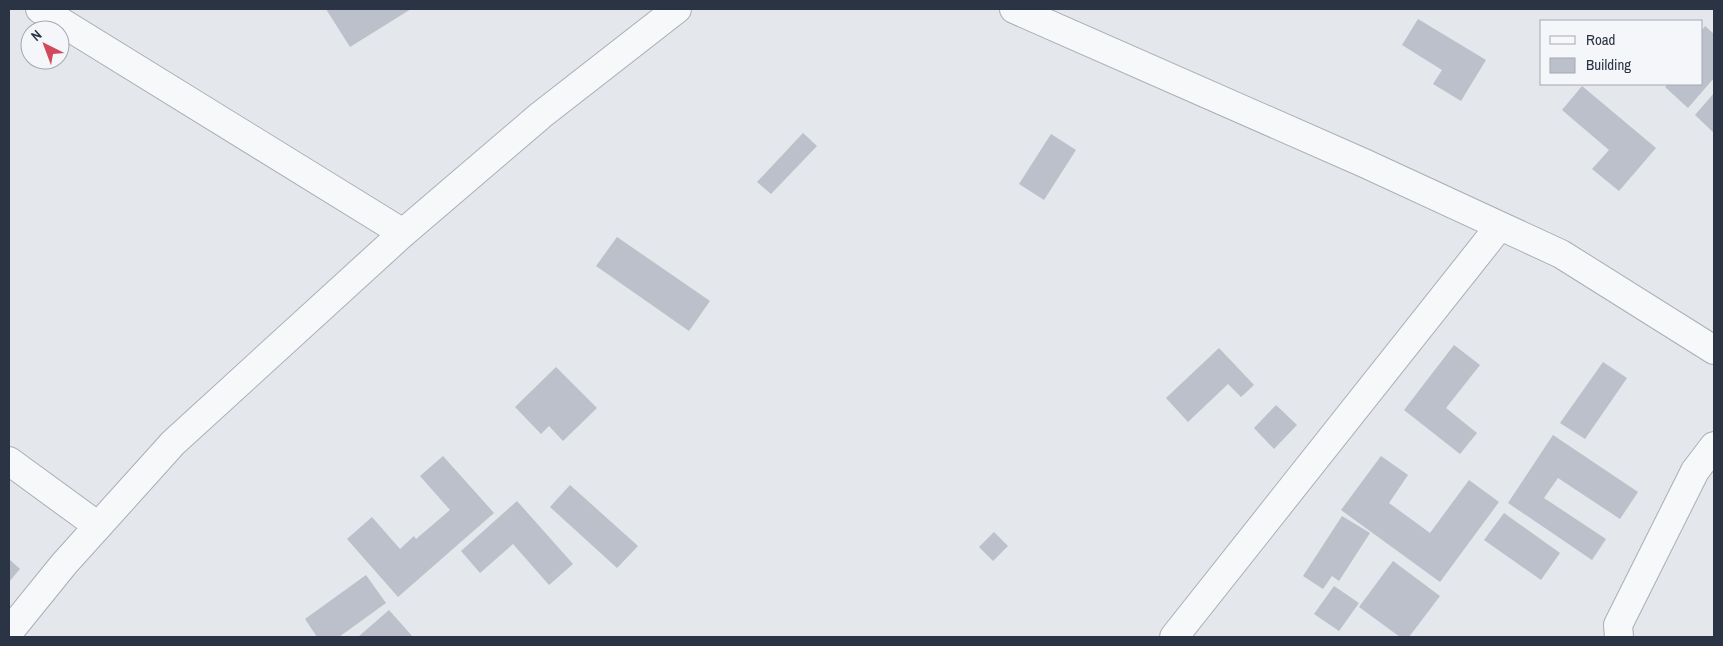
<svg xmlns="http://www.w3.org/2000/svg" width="1723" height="646" font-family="'Archivo Narrow',sans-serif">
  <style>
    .building { fill: #bbc0ca }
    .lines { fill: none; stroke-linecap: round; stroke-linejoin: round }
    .minor-casing { stroke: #a9aeb7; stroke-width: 30 }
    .minor { stroke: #f7f8fa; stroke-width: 28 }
  </style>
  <rect width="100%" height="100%" fill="#e4e7ec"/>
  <g class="building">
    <path d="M326 9H411L350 47Z"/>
    <path d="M1418 19 1486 60 1461 101 1433 84 1442 70 1402 45Z"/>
    <path d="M1705 26 1714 34V78L1688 108 1665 87 1668 84H1702V30Z"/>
    <path d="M1582 86 1656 148 1619 191 1592 169 1609 150 1562 110Z"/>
    <path d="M1714 93V133L1695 115Z"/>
    <path d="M803 133 817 146 771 194 757 182Z"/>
    <path d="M1051 134 1076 150 1044 200 1019 184Z"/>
    <path d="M617 237 710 301 689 331 596 266Z"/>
    <path d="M1454 345 1480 365 1446 408 1477 433 1460 454 1404 410Z"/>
    <path d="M1219 348 1254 385 1241 397 1228 384 1188 422 1166 398Z"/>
    <path d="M1603 362 1627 378 1585 439 1560 423Z"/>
    <path d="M556 367 597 408 563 441 549 426 541 434 515 407Z"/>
    <path d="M1276 405 1297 425 1274 449 1254 428Z"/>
    <path d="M1553 435 1638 492 1620 519 1558 478 1544 498 1606 539 1592 560 1508 503Z"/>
    <path d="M443 456 494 513 398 597 347 539 372 517 400 549 414 536 416 539 450 510 420 476Z"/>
    <path d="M1381 456 1408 475 1389 503 1430 533 1469 480 1499 502 1440 582 1341 510Z"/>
    <path d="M570 485 638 546 617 568 550 507Z"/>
    <path d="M517 501 573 564 549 585 513 544 480 573 461 551Z"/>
    <path d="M1504 513 1560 553 1541 580 1484 540Z"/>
    <path d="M1342 516 1370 533 1339 581 1332 576 1323 589 1303 576Z"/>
    <path d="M994 532 1008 546 993 561 979 547Z"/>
    <path d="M9 559 20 569 9 582Z"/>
    <path d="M1393 561 1440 596 1409 637H1400L1359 607Z"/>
    <path d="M366 575 386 603 339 637H317L305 619Z"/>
    <path d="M1334 586 1359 603 1339 631 1314 614Z"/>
    <path d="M389 610 413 637H358Z"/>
  </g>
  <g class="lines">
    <g class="minor-casing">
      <g id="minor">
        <path d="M40 9 403 233"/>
        <path d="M1014 9 1364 163 1561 254 1714 350"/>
        <path d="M9 461 98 526"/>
        <path d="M9 632 64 564 173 443 403 233 541 115 677 9"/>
        <path d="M1174 637 1499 227"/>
        <path d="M1619 637 1618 625 1695 471 1714 446"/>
      </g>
    </g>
    <use href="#minor" class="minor"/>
  </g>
  <rect width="1723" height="646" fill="none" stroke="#2b3445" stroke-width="20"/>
  <rect x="1540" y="20" width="162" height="65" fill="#f4f6f9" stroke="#a4a8b1"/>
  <rect x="1550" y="36" width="25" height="8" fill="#f7f8fa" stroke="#a4a8b1"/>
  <text x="1586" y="45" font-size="15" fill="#2b3445">Road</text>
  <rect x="1550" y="58" width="25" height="15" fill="#bbc0ca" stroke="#a4a8b1"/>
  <text x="1586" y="70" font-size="15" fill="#2b3445">Building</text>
  <g transform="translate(45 45) rotate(318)"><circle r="24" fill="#f4f6f9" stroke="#a4a8b1"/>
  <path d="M0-4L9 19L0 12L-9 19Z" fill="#d1495b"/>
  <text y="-8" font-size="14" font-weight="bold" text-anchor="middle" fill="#2b3445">N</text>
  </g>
</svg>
